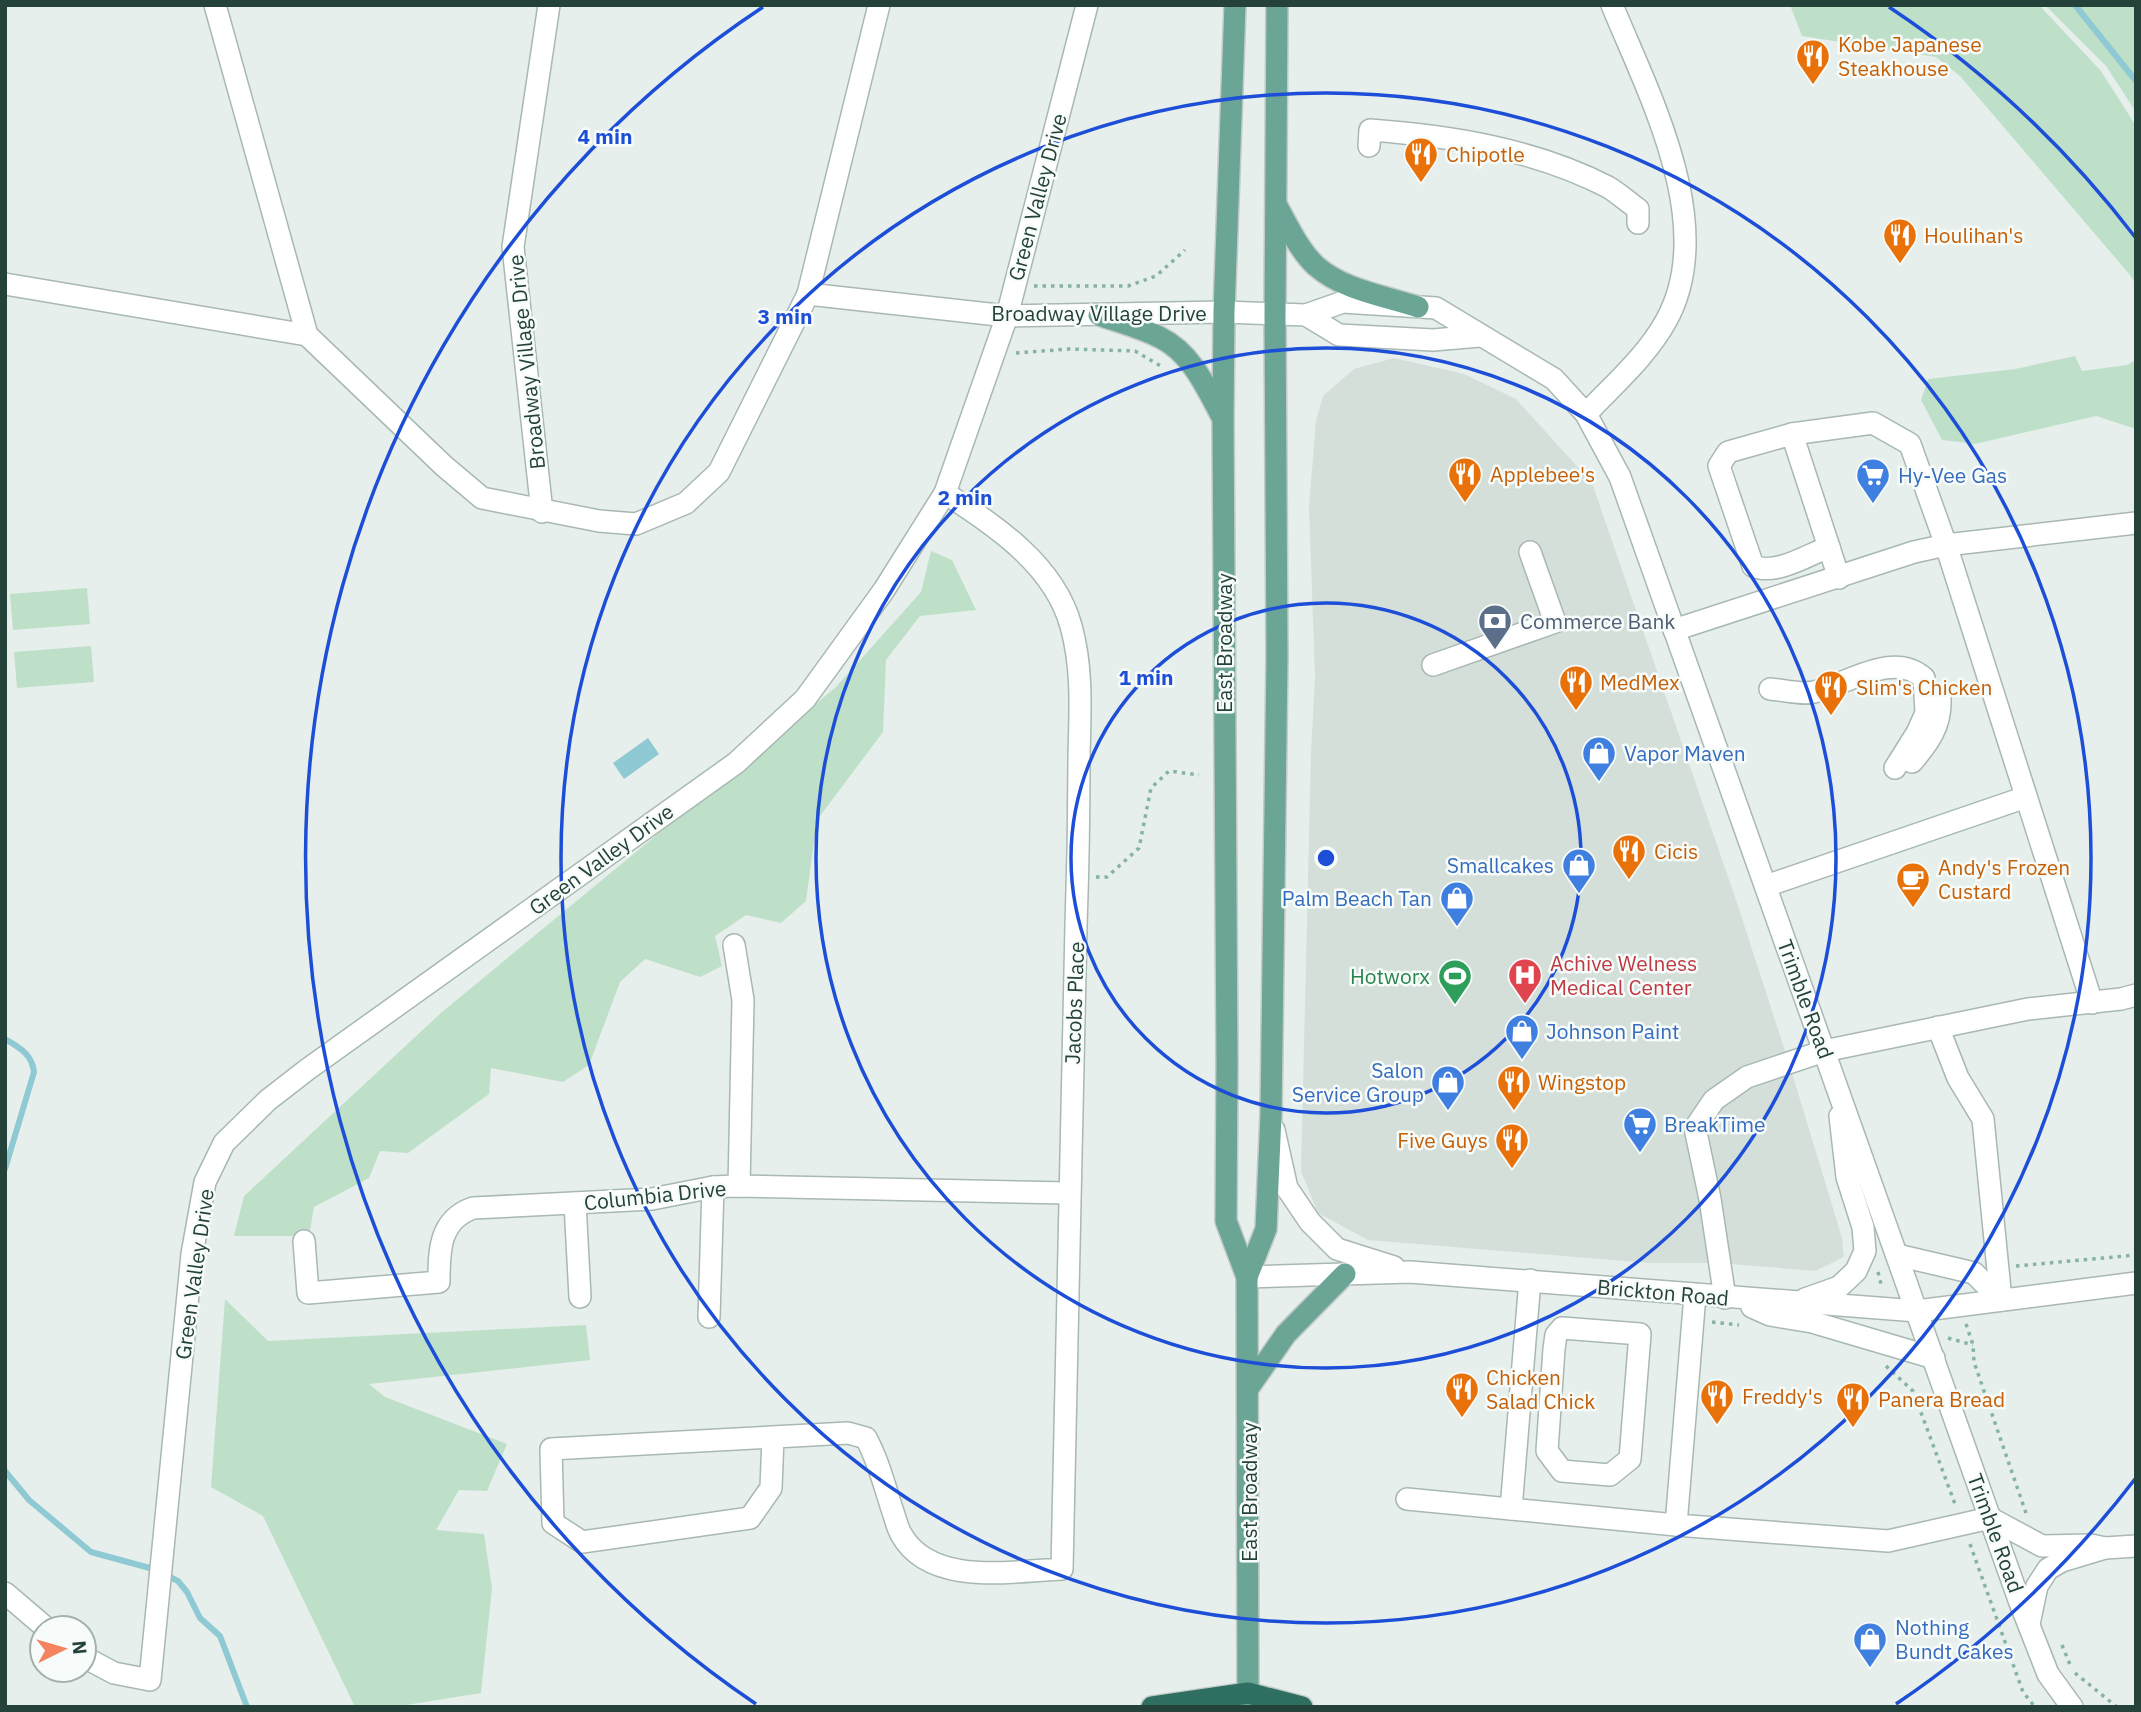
<svg xmlns="http://www.w3.org/2000/svg" width="2141" height="1712" font-family="'IBM Plex Sans',sans-serif">
  <style>
    .built { fill: #d4dfda }
    .green { fill: #bfe0c8 }
    .water { fill: #8ec9d4 }
    .lines { fill: none; stroke-linecap: round; stroke-linejoin: round }
    .stream { stroke: #8ec9d4; stroke-width: 6 }
    .minor-casing { stroke: #a8b8b2; stroke-width: 24 }
    .major-casing { stroke: #c2cac8; stroke-width: 24 }
    .highway-casing { stroke: #c2cac8; stroke-width: 24 }
    .path { stroke: #86b3a5; stroke-width: 3.5; stroke-dasharray: 3.5 5; stroke-linecap: butt }
    .minor { stroke: #fff; stroke-width: 21 }
    .major { stroke: #6aa596; stroke-width: 21 }
    .highway { stroke: #2f6f62; stroke-width: 21 }
    .ring { fill: none; stroke: #1d4ed8; stroke-width: 3.5 }
    .labels { text-anchor: middle; dominant-baseline: central; stroke-width: 5; stroke-linejoin: round; paint-order: stroke }
    .food-label { font-size: 21px; fill: #c56008; stroke: #f7fbf9; text-anchor: start }
    .street-label { font-size: 21px; fill: #24423a; stroke: #f7fbf9 }
    .shop-label { font-size: 21px; fill: #366cbe; stroke: #f7fbf9; text-anchor: start }
    .service-label { font-size: 21px; fill: #4e5e75; stroke: #f7fbf9; text-anchor: start }
    .health-label { font-size: 21px; fill: #be3a42; stroke: #f7fbf9; text-anchor: start }
    .leisure-label { font-size: 21px; fill: #27864d; stroke: #f7fbf9; text-anchor: end }
    .centre { fill: #1d4ed8; stroke: #f7fbf9; stroke-width: 3.5 }
    .ring-label { font-size: 21px; text-anchor: middle; font-weight: bold; fill: #1d4ed8; stroke: #f7fbf9; stroke-width: 5; stroke-linejoin: round; paint-order: stroke }
  </style>
  <rect width="100%" height="100%" fill="#e6efeb"/>
  <path class="built" d="M1394 358 1464 374 1516 399 1592 483 1735 897 1789 1063 1842 1238 1844 1257 1815 1271 1719 1263H1650L1368 1240 1318 1213 1301 1171 1311 753 1315 676 1309 507 1316 421 1323 396 1354 369Z"/>
  <g class="green">
    <path d="M1790 5H2039L2101 71 2136 126V285L2130 275 1960 76 1936 57 1802 36Z"/>
    <path d="M2045 5H2136V112L2106 66Z"/>
    <path d="M2075 356 2082 371 2127 365 2136 360V429L2096 416 1975 444 1942 440 1921 400 1928 379 2015 369Z"/>
    <path d="M931 551 952 560 976 610 920 616 886 660 883 732 817 820 806 901 781 923 746 915 715 936 722 966 700 977 645 959 620 982 589 1065 563 1082 491 1068 489 1094 408 1153 380 1151 369 1178 314 1207 309 1236H234L244 1196 442 1012 835 688 921 592Z"/>
    <path d="M87 588 90 624 13 630 10 594Z"/>
    <path d="M91 646 94 682 17 688 14 652Z"/>
    <path d="M225 1299 268 1341 586 1325 590 1360 369 1384 385 1397 507 1444 487 1491 459 1490 436 1530 484 1534 492 1588 481 1693 394 1707H355L263 1516 211 1487Z"/>
  </g>
  <path class="water" d="M648 738 659 754 624 779 613 763Z"/>
  <g class="lines">
    <g class="stream">
      <path d="M2075 5 2136 81"/>
      <path d="M5 1039C20 1048 32 1054 34 1072L5 1169"/>
      <path d="M5 1471 29 1500 91 1552 157 1570"/>
      <path d="M166 1575 178 1581 187 1592 200 1618 220 1636 247 1707"/>
    </g>
    <g class="minor-casing">
      <g id="minor">
        <path d="M215 5 307 335 444 466 482 498 599 521 636 524 686 503 719 472 808 294 879 5"/>
        <path d="M1369 146 1370 130C1451 136 1534 149 1608 187 1618 193 1628 202 1638 209V223"/>
        <path d="M5 284 307 335"/>
        <path d="M808 294 1007 316 1224 312 1306 315 1343 302 1436 308 1554 379 1586 414 1620 477 2019 1600 2048 1674 2072 1707"/>
        <path d="M1306 315 1339 335 1433 340 1480 336"/>
        <path d="M1586 414C1613 385 1646 357 1666 321 1719 226 1649 95 1612 5"/>
        <path d="M1792 434 1728 452 1719 466 1753 566C1776 576 1807 555 1829 547"/>
        <path d="M542 512 513 247 549 5"/>
        <path d="M1839 578 1792 434 1873 423 1910 444 1946 545 2092 1003"/>
        <path d="M1674 630 1914 552 1946 545 2136 523"/>
        <path d="M1433 665 1555 622 1530 552"/>
        <path d="M1770 689C1783 690 1802 695 1814 692 1848 684 1893 650 1924 678L1926 713 1917 733 1895 768"/>
        <path d="M1912 762C1929 742 1941 726 1940 699"/>
        <path d="M1766 886 2026 797"/>
        <path d="M734 945 743 1000 739 1186"/>
        <path d="M1938 1027 1958 1078 1983 1119 2001 1300"/>
        <path d="M1274 1130 1287 1188 1310 1222 1337 1249 1394 1267"/>
        <path d="M575 1203 580 1297"/>
        <path d="M304 1241 308 1293 439 1282C439 1251 439 1220 473 1208L652 1199 713 1187 735 1186 1068 1193"/>
        <path d="M1897 1255 1974 1273 2001 1300"/>
        <path d="M1247 1277 1410 1272 1917 1311 2136 1283"/>
        <path d="M1695 1295 1676 1525 1888 1541 1990 1518 2042 1546 2091 1545 2105 1548"/>
        <path d="M1725 1298 1710 1199 1695 1128 1714 1100 1747 1077 1824 1051 2028 1009 2121 999 2136 995"/>
        <path d="M1805 1299 1839 1287 1856 1271 1865 1251 1863 1227 1847 1177 1840 1116"/>
        <path d="M1752 1307 1770 1315 1812 1322 1934 1358"/>
        <path d="M709 1317 713 1187"/>
        <path d="M1562 1328 1640 1334 1630 1459 1610 1475 1562 1471 1547 1451 1554 1349 1556 1335Z"/>
        <path d="M773 1437 771 1488 750 1518 582 1542 553 1523 551 1449 848 1433 866 1438C878 1460 884 1484 892 1509 895 1517 897 1527 901 1534 930 1587 1013 1571 1062 1569 1065 1354 1071 1140 1076 926 1078 870 1079 813 1079 756 1080 712 1083 669 1071 626 1054 564 995 526 945 493"/>
        <path d="M1407 1499 1676 1525"/>
        <path d="M1511 1509 1530 1280"/>
        <path d="M5 1593 46 1628"/>
        <path d="M2029 1624 2037 1586 2048 1569 2062 1561 2105 1548 2136 1546"/>
        <path d="M84 1657 114 1673 150 1680 192 1254 205 1182 224 1143 268 1100 308 1069 736 763 805 699 884 590 945 493 1007 316 1087 5"/>
      </g>
    </g>
    <g class="major-casing">
      <g id="major">
        <path d="M1235 5 1224 312 1223 419 1227 1063 1226 1221 1247 1277 1248 1707"/>
        <path d="M1277 206C1288 226 1299 250 1316 266 1343 290 1385 296 1418 307"/>
        <path d="M1099 315C1119 322 1142 328 1161 338 1191 353 1206 387 1221 415"/>
        <path d="M1247 1277 1266 1229 1271 1115 1277 657 1275 314 1277 5"/>
        <path d="M1249 1387 1286 1334 1345 1274"/>
      </g>
    </g>
    <g class="highway-casing">
      <path id="highway" d="M1152 1707 1248 1693 1302 1707"/>
    </g>
    <g class="path">
      <path d="M1034 286H1128L1156 276 1185 250"/>
      <path d="M1016 353 1069 349 1135 351 1161 366"/>
      <path d="M1096 877H1107L1139 848 1151 788 1169 771 1199 775"/>
      <path d="M2016 1266 2136 1255"/>
      <path d="M1878 1272 1882 1288"/>
      <path d="M1712 1322 1739 1325"/>
      <path d="M1966 1324 1973 1345 1974 1362 2026 1513"/>
      <path d="M1948 1338 1973 1345"/>
      <path d="M1886 1366 1913 1391 1955 1504"/>
      <path d="M1970 1544 2023 1692 2035 1707"/>
      <path d="M2062 1645 2071 1667"/>
      <path d="M2075 1673 2117 1707"/>
    </g>
    <use href="#minor" class="minor"/>
    <use href="#major" class="major"/>
    <use href="#highway" class="highway"/>
  </g>
  <g class="ring">
    <circle cx="1326" cy="858" r="255"/>
    <circle cx="1326" cy="858" r="510"/>
    <circle cx="1326" cy="858" r="765"/>
    <path d="M2135 1479A1020 1020 0 0 1 1896 1704M756 1704A1020 1020 0 0 1 763 7M1889 7A1020 1020 0 0 1 2135 237"/>
  </g>
  <defs>
    <g id="restaurant-pin" transform="scale(1.75)"><path d="M0 17L-7.5 6A9.5 9.5 0 1 1 7.5 6Z" fill="#e8710a" stroke="#f7fbf9"/><path d="M-5-6h1v4h1v-4h1v4h1v-4h1v5L-1.5 .5V6h-2V.5L-5-1ZM5-6V6H3V1.5H1.5Q1.5-4 5-6Z" fill="#fff"/></g>
    <g id="supermarket-pin" transform="scale(1.75)"><path d="M0 17L-7.5 6A9.5 9.5 0 1 1 7.5 6Z" fill="#3f7fe0" stroke="#f7fbf9"/><path d="M-6-5.5h2.5l.6 2H6L4.5 2H-2.5L-4.4-4H-6ZM-1.5 3.2a1.3 1.3 0 1 0 .1 0ZM3 3.2a1.3 1.3 0 1 0 .1 0Z" fill="#fff"/></g>
    <g id="bank-pin" transform="scale(1.75)"><path d="M0 17L-7.5 6A9.5 9.5 0 1 1 7.5 6Z" fill="#5c6f8a" stroke="#f7fbf9"/><path d="M-6-4H6V4H-6ZM0-2.3a2.3 2.3 0 1 0 0 4.6a2.3 2.3 0 1 0 0-4.6Z" fill="#fff"/></g>
    <g id="shop-pin" transform="scale(1.75)"><path d="M0 17L-7.5 6A9.5 9.5 0 1 1 7.5 6Z" fill="#3f7fe0" stroke="#f7fbf9"/><path d="M-5-2.5h2.3a2.7 3.5 0 0 1 5.4 0H5L5.5 6h-11ZM-1.5-2.5h3a1.5 2.3 0 0 0-3 0Z" fill="#fff"/></g>
    <g id="cafe-pin" transform="scale(1.75)"><path d="M0 17L-7.5 6A9.5 9.5 0 1 1 7.5 6Z" fill="#e8710a" stroke="#f7fbf9"/><path d="M-5.5-4.5H6V0H3Q3 3.5 0 3.5H-2.5Q-5.5 3.5-5.5 0ZM3-3.2v2h1.7v-2ZM-6 4.5H4V6H-6Z" fill="#fff"/></g>
    <g id="hospital-pin" transform="scale(1.75)"><path d="M0 17L-7.5 6A9.5 9.5 0 1 1 7.5 6Z" fill="#e0444e" stroke="#f7fbf9"/><path d="M-5-5h3v3.5h4V-5h3V5h-3V1.5h-4V5h-3Z" fill="#fff"/></g>
    <g id="stadium-pin" transform="scale(1.75)"><path d="M0 17L-7.5 6A9.5 9.5 0 1 1 7.5 6Z" fill="#2e9e5b" stroke="#f7fbf9"/><path d="M0-5a6.5 5 0 1 0 0 10a6.5 5 0 1 0 0-10ZM-3.5-1.8h7v3.6h-7Z" fill="#fff"/></g>
  </defs>
  <g fill-rule="evenodd">
    <use href="#restaurant-pin" x="1813" y="56"/>
    <use href="#restaurant-pin" x="1421" y="154"/>
    <use href="#restaurant-pin" x="1900" y="235"/>
    <use href="#restaurant-pin" x="1465" y="474"/>
    <use href="#supermarket-pin" x="1873" y="475"/>
    <use href="#bank-pin" x="1495" y="621"/>
    <use href="#restaurant-pin" x="1576" y="682"/>
    <use href="#restaurant-pin" x="1831" y="687"/>
    <use href="#shop-pin" x="1599" y="753"/>
    <use href="#restaurant-pin" x="1629" y="851"/>
    <use href="#shop-pin" x="1579" y="865"/>
    <use href="#cafe-pin" x="1913" y="879"/>
    <use href="#shop-pin" x="1457" y="898"/>
    <use href="#hospital-pin" x="1525" y="975"/>
    <use href="#stadium-pin" x="1455" y="976"/>
    <use href="#shop-pin" x="1522" y="1031"/>
    <use href="#shop-pin" x="1448" y="1082"/>
    <use href="#restaurant-pin" x="1514" y="1082"/>
    <use href="#supermarket-pin" x="1640" y="1124"/>
    <use href="#restaurant-pin" x="1512" y="1140"/>
    <use href="#restaurant-pin" x="1462" y="1389"/>
    <use href="#restaurant-pin" x="1717" y="1396"/>
    <use href="#restaurant-pin" x="1853" y="1399"/>
    <use href="#shop-pin" x="1870" y="1639"/>
  </g>
  <g class="labels">
    <g class="food-label">
      <text x="1838" y="44">Kobe Japanese<tspan x="1838" dy="24">Steakhouse</tspan></text>
      <text x="1446" y="154">Chipotle</text>
      <text x="1924" y="235">Houlihan's</text>
      <text x="1490" y="474">Applebee's</text>
      <text x="1600" y="682">MedMex</text>
      <text x="1856" y="687">Slim's Chicken</text>
      <text x="1654" y="851">Cicis</text>
      <text x="1938" y="867">Andy's Frozen<tspan x="1938" dy="24">Custard</tspan></text>
      <text x="1538" y="1082">Wingstop</text>
      <text x="1488" y="1140" text-anchor="end">Five Guys</text>
      <text x="1486" y="1377">Chicken<tspan x="1486" dy="24">Salad Chick</tspan></text>
      <text x="1742" y="1396">Freddy's</text>
      <text x="1878" y="1399">Panera Bread</text>
    </g>
    <g class="street-label">
      <text transform="translate(1037 197) rotate(-75)">Green Valley Drive</text>
      <text x="1099" y="313">Broadway Village Drive</text>
      <text transform="translate(526 362) rotate(-96)">Broadway Village Drive</text>
      <text transform="translate(1224 643) rotate(-90)">East Broadway</text>
      <text transform="translate(601 859) rotate(-36)">Green Valley Drive</text>
      <text transform="translate(1806 999) rotate(70)">Trimble Road</text>
      <text transform="translate(1074 1003) rotate(-88)">Jacobs Place</text>
      <text transform="translate(655 1195) rotate(-6)">Columbia Drive</text>
      <text transform="translate(194 1274) rotate(-82)">Green Valley Drive</text>
      <text transform="translate(1663 1292) rotate(5)">Brickton Road</text>
      <text transform="translate(1249 1492) rotate(-90)">East Broadway</text>
      <text transform="translate(1996 1533) rotate(70)">Trimble Road</text>
    </g>
    <g class="shop-label">
      <text x="1898" y="475">Hy-Vee Gas</text>
      <text x="1624" y="753">Vapor Maven</text>
      <text x="1554" y="865" text-anchor="end">Smallcakes</text>
      <text x="1432" y="898" text-anchor="end">Palm Beach Tan</text>
      <text x="1546" y="1031">Johnson Paint</text>
      <text x="1424" y="1070" text-anchor="end">Salon<tspan x="1424" dy="24">Service Group</tspan></text>
      <text x="1664" y="1124">BreakTime</text>
      <text x="1895" y="1627">Nothing<tspan x="1895" dy="24">Bundt Cakes</tspan></text>
    </g>
    <g class="service-label">
      <text x="1520" y="621">Commerce Bank</text>
    </g>
    <g class="health-label">
      <text x="1550" y="963">Achive Welness<tspan x="1550" dy="24">Medical Center</tspan></text>
    </g>
    <g class="leisure-label">
      <text x="1430" y="976">Hotworx</text>
    </g>
  </g>
  <circle cx="1326" cy="858" r="10" class="centre"/>
  <g class="ring-label">
    <text x="605" y="144">4 min</text>
    <text x="785" y="324">3 min</text>
    <text x="965" y="505">2 min</text>
    <text x="1146" y="685">1 min</text>
  </g>
  <rect width="2141" height="1712" fill="none" stroke="#24423a" stroke-width="14"/>
  <g transform="translate(63 1649) rotate(85)"><circle r="33" fill="#f7fbf9" stroke="#a3b1ad" stroke-width="2"/>
  <path d="M0-5L12 26L0 18L-12 26Z" fill="#f4845f"/>
  <text y="-10" font-size="19" font-weight="bold" text-anchor="middle" fill="#24423a">N</text>
  </g>
</svg>
